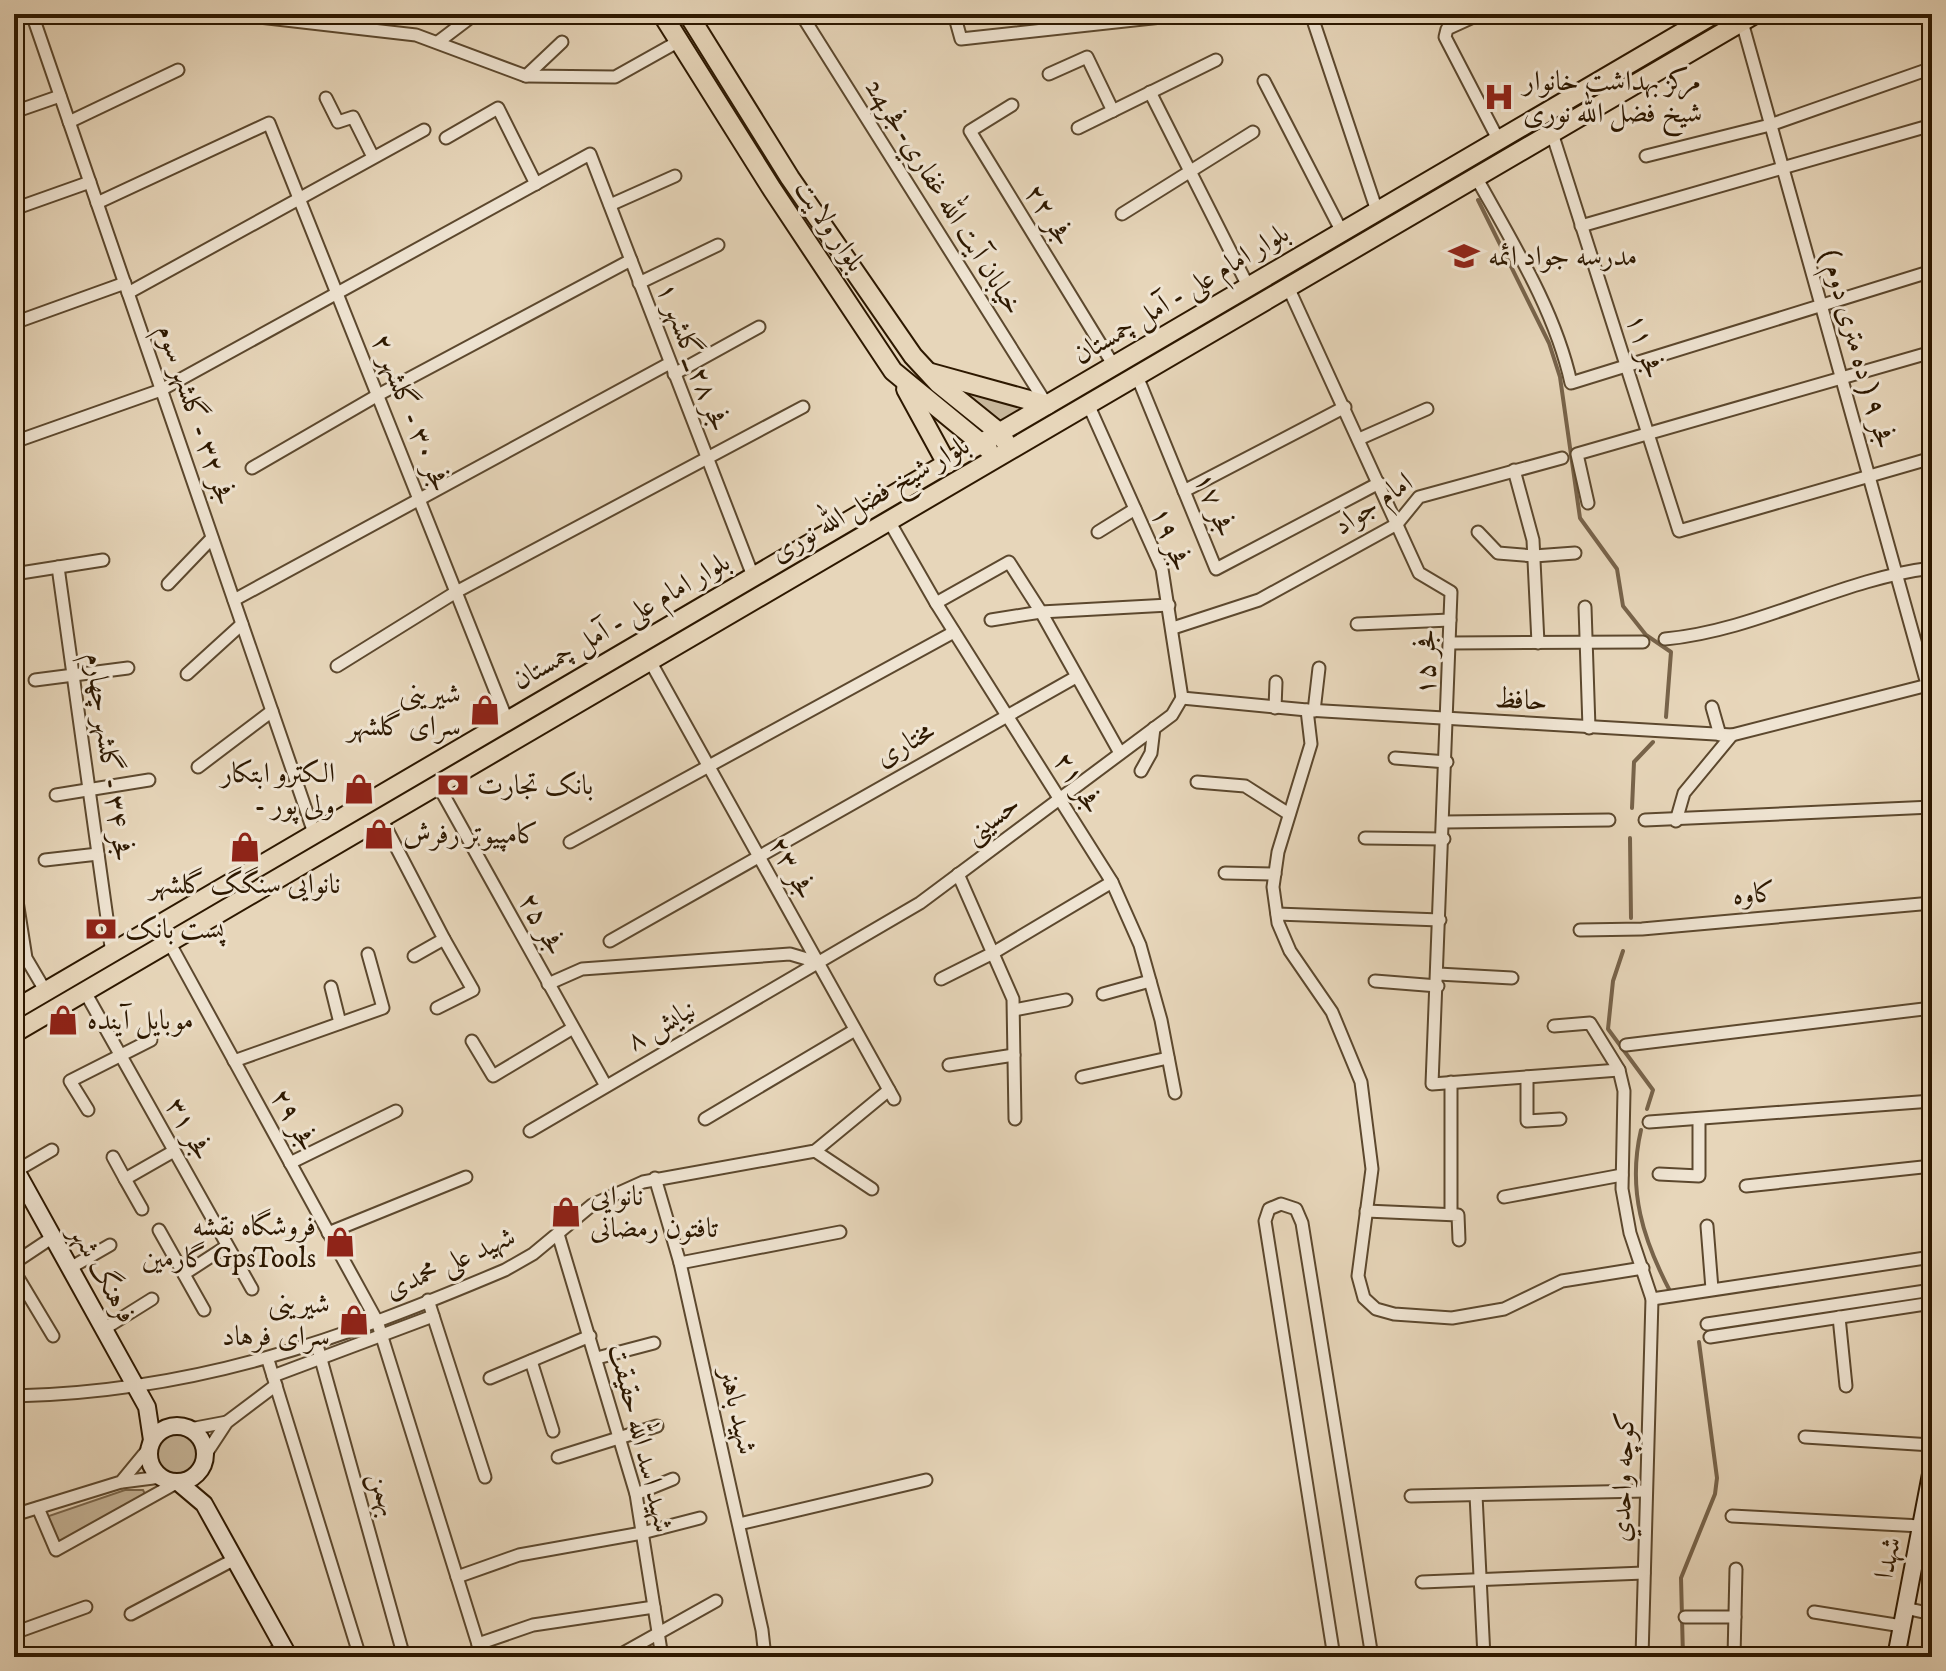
<svg xmlns="http://www.w3.org/2000/svg" width="1946" height="1671" font-family="'IM FELL DW Pica',Amiri,serif">
  <style>
    .green { fill: #c7b69a; stroke: #7a674d; stroke-width: 2 }
    .lines { fill: none; stroke-linecap: round; stroke-linejoin: round }
    .stream { stroke: #77634a; stroke-width: 4 }
    .street-casing { stroke: #5c482e; stroke-width: 15 }
    .secondary-casing { stroke: #2d1800; stroke-width: 20 }
    .primary-casing { stroke: #2d1800; stroke-width: 22 }
    .street { stroke: #efe4d2; stroke-width: 11 }
    .secondary { stroke: #efe4d2; stroke-width: 16 }
    .primary { stroke: #e7d6ba; stroke-width: 18 }
    .labels { text-anchor: middle; dominant-baseline: central; stroke-width: 6; stroke-linejoin: round; paint-order: stroke }
    .poi-label { font-size: 28px; fill: #2d1800; stroke: #efe4d2; text-anchor: start }
    .street-label { font-size: 28px; fill: #2d1800; stroke: #efe4d2 }
  </style>
  <rect width="100%" height="100%" fill="#e7d6ba"/>
  <filter id="stains"><feTurbulence type="fractalNoise" baseFrequency=".0025" numOctaves="4"/><feColorMatrix values="0 0 0 0 .2 0 0 0 0 .09 0 0 0 0 .02 0 0 0 .5 -.17"/></filter>
  <radialGradient id="worn" r=".72"><stop offset=".6" stop-color="#630" stop-opacity="0"/><stop offset="1" stop-color="#630" stop-opacity=".3"/></radialGradient>
  <g class="green">
    <path d="M963 391 1032 406 1000 425 961 394Z"/>
    <circle cx="177" cy="1454" r="27"/>
    <path d="M125 1490H143L147 1498 57 1549 43 1518Z"/>
  </g>
  <g class="lines">
    <g class="stream">
      <path d="M1478 200 1549 343 1560 377 1580 518 1617 569 1623 606 1646 635 1671 652 1666 717"/>
      <path d="M1632 808 1634 762 1653 742"/>
      <path d="M1630 838 1631 918"/>
      <path d="M1623 951 1613 981 1608 1029 1653 1090 1647 1109"/>
      <path d="M1641 1130C1627 1190 1643 1240 1671 1293"/>
      <path d="M1683 1657 1681 1578 1715 1494 1717 1478 1699 1342"/>
    </g>
    <g class="street-casing">
      <g id="street">
        <path d="M32 14 314 833"/>
        <path d="M232 14 416 35 526 76 615 77 681 40"/>
        <path d="M801 14 1047 405"/>
        <path d="M954 14 961 39 1189 14"/>
        <path d="M1311 14 1377 211"/>
        <path d="M1480 14 1447 29 1445 37 1499 141"/>
        <path d="M1742 22 1927 684"/>
        <path d="M438 42 475 14"/>
        <path d="M1049 74 1087 57 1113 111"/>
        <path d="M526 76 562 42"/>
        <path d="M1264 81 1342 232"/>
        <path d="M1150 92 1248 286"/>
        <path d="M326 98 338 122 353 117 373 157"/>
        <path d="M1012 105 970 131 1114 366"/>
        <path d="M14 112 60 96"/>
        <path d="M69 122 178 70"/>
        <path d="M1078 128 1216 60"/>
        <path d="M1552 133 1679 531 1932 458"/>
        <path d="M446 138 498 108 536 184"/>
        <path d="M1646 156 1770 125 1932 68"/>
        <path d="M1476 177C1512 242 1555 310 1571 383L1932 271"/>
        <path d="M97 203 269 123 507 720"/>
        <path d="M610 205 675 176"/>
        <path d="M14 209 90 182"/>
        <path d="M1122 214 1253 132"/>
        <path d="M1581 226 1932 125"/>
        <path d="M639 283 718 245"/>
        <path d="M1288 287 1419 573 1451 592 1432 1084 1619 1070"/>
        <path d="M128 293 424 130"/>
        <path d="M14 323 125 283"/>
        <path d="M674 374 759 327"/>
        <path d="M1137 376 1216 569 1379 483"/>
        <path d="M1088 404 1162 569 1182 698"/>
        <path d="M1359 439 1427 409"/>
        <path d="M14 442 161 390 590 154 753 576"/>
        <path d="M252 468 378 395 631 260"/>
        <path d="M1514 470 1533 540 1538 643"/>
        <path d="M1184 491 1345 407"/>
        <path d="M1588 503 1577 454 1932 352"/>
        <path d="M889 521 936 603 1112 882 1140 945 1161 1020 1175 1093"/>
        <path d="M1098 532 1135 509"/>
        <path d="M1478 532 1498 553 1534 556 1575 553"/>
        <path d="M58 567 112 954"/>
        <path d="M14 574 103 560"/>
        <path d="M168 584 212 538"/>
        <path d="M234 600 670 363"/>
        <path d="M936 603 1009 562 1041 612 1120 753"/>
        <path d="M1585 607 1589 728"/>
        <path d="M991 620 1041 612 1169 605"/>
        <path d="M1357 624 1450 620"/>
        <path d="M1173 628 1259 600 1397 524 1419 497 1562 458"/>
        <path d="M1665 639C1759 630 1840 579 1932 568"/>
        <path d="M1450 643 1643 642"/>
        <path d="M650 661 894 1099"/>
        <path d="M337 666 456 592 803 407"/>
        <path d="M187 674 242 624"/>
        <path d="M35 680 128 668"/>
        <path d="M1182 698 1307 710 1732 735 1932 684"/>
        <path d="M1712 707 1720 735"/>
        <path d="M1275 708 1276 682"/>
        <path d="M1307 710 1311 744 1278 852 1273 887 1278 923 1290 951 1332 1012 1361 1082 1372 1169 1358 1276 1364 1298 1376 1309 1394 1314 1452 1318 1504 1309 1562 1281 1643 1268"/>
        <path d="M1314 711 1319 668"/>
        <path d="M1395 758 1447 762"/>
        <path d="M198 767 272 711"/>
        <path d="M1141 771 1151 753 1154 728"/>
        <path d="M1197 782 1245 786 1289 814"/>
        <path d="M438 785 606 1086"/>
        <path d="M56 795 149 780"/>
        <path d="M381 818 444 939 414 956"/>
        <path d="M1645 820 1932 807"/>
        <path d="M1676 821 1684 793 1732 735"/>
        <path d="M1444 822 1609 820"/>
        <path d="M1365 838 1444 839"/>
        <path d="M570 842 954 632"/>
        <path d="M45 860 98 854"/>
        <path d="M1225 873 1275 874"/>
        <path d="M958 874 1013 999 1015 1119"/>
        <path d="M14 882 26 958 46 992"/>
        <path d="M1277 914 1440 920"/>
        <path d="M1580 930 1642 929 1932 903"/>
        <path d="M610 941 1076 677"/>
        <path d="M169 942 377 1321 482 1657"/>
        <path d="M1438 974 1512 978"/>
        <path d="M941 979 993 953 1112 882"/>
        <path d="M1375 981 1438 986"/>
        <path d="M548 984 582 969 790 954 817 962"/>
        <path d="M331 987 340 1023"/>
        <path d="M85 992 252 1289"/>
        <path d="M1103 994 1150 981"/>
        <path d="M437 1008 473 990 444 939"/>
        <path d="M1014 1010 1066 1000"/>
        <path d="M1554 1026 1590 1023 1619 1070 1624 1091 1622 1189 1630 1233 1652 1299 1642 1657"/>
        <path d="M472 1041 493 1076 573 1028"/>
        <path d="M1626 1045 1932 1008"/>
        <path d="M234 1061 383 1008 368 954"/>
        <path d="M949 1065 1014 1055"/>
        <path d="M1082 1077 1168 1058"/>
        <path d="M1527 1077V1121L1560 1119"/>
        <path d="M1451 1082V1214"/>
        <path d="M88 1110 70 1081 151 1040"/>
        <path d="M705 1119 855 1030"/>
        <path d="M1649 1122 1932 1101"/>
        <path d="M530 1131 920 903 1172 715 1182 698"/>
        <path d="M815 1151 872 1189"/>
        <path d="M113 1157 125 1179 174 1151"/>
        <path d="M290 1163 396 1111"/>
        <path d="M16 1171 52 1150"/>
        <path d="M1659 1174 1699 1176V1119"/>
        <path d="M655 1178 680 1263 762 1630 765 1657"/>
        <path d="M125 1179 142 1209"/>
        <path d="M1746 1186 1932 1166"/>
        <path d="M1504 1197 1622 1175"/>
        <path d="M1366 1211 1458 1215 1459 1240"/>
        <path d="M1707 1226 1712 1289"/>
        <path d="M159 1230 204 1310"/>
        <path d="M328 1233 466 1177"/>
        <path d="M558 1234 636 1494 662 1657"/>
        <path d="M14 1263 53 1237"/>
        <path d="M680 1263 840 1232"/>
        <path d="M70 1268 110 1245"/>
        <path d="M14 1271 53 1336"/>
        <path d="M184 1274 227 1246"/>
        <path d="M1652 1299 1932 1257"/>
        <path d="M428 1300 485 1477"/>
        <path d="M1839 1317 1846 1386"/>
        <path d="M1707 1324 1932 1290"/>
        <path d="M104 1329 152 1299"/>
        <path d="M1710 1337 1932 1303"/>
        <path d="M317 1345 404 1657"/>
        <path d="M597 1358 654 1343"/>
        <path d="M268 1360 360 1657"/>
        <path d="M531 1361 553 1431"/>
        <path d="M273 1376 433 1316"/>
        <path d="M490 1378 590 1336"/>
        <path d="M14 1396C197 1392 339 1340 505 1270L533 1254 592 1205 643 1182 815 1151 889 1090"/>
        <path d="M190 1429 227 1422"/>
        <path d="M1805 1437 1932 1445"/>
        <path d="M204 1457 227 1422 276 1385"/>
        <path d="M558 1457 657 1426"/>
        <path d="M122 1482 161 1477"/>
        <path d="M636 1494 673 1479"/>
        <path d="M1476 1495 1484 1657"/>
        <path d="M1411 1496 1646 1491"/>
        <path d="M38 1508 56 1550 178 1482"/>
        <path d="M14 1515 121 1482 149 1448"/>
        <path d="M1732 1516 1921 1526"/>
        <path d="M739 1524 926 1480"/>
        <path d="M457 1577 519 1555 642 1533 700 1518"/>
        <path d="M1422 1582 1644 1573"/>
        <path d="M1905 1608 1932 1614"/>
        <path d="M1814 1612 1902 1626"/>
        <path d="M131 1614 235 1559"/>
        <path d="M1685 1617H1735"/>
        <path d="M14 1633 86 1607"/>
        <path d="M478 1644 533 1625 654 1607"/>
        <path d="M1897 1651 1925 1657"/>
        <path d="M265 1657 283 1647"/>
        <path d="M616 1657 716 1601"/>
        <path d="M1334 1657 1265 1221 1269 1209 1281 1204 1296 1209 1302 1223 1372 1657"/>
        <path d="M1734 1657 1736 1569"/>
      </g>
    </g>
    <g class="secondary-casing">
      <g id="secondary">
        <path d="M14 1167 147 1407 152 1440"/>
        <circle cx="177" cy="1454" r="28"/>
        <path d="M178 1482 204 1504 289 1657"/>
        <path d="M1896 1657 1932 1469"/>
      </g>
    </g>
    <g class="primary-casing">
      <g id="primary">
        <path d="M662 14 772 189 893 371 988 449"/>
        <path d="M688 14 790 178 913 356 938 383 1000 433 1006 443"/>
        <path d="M931 373 1047 405"/>
        <path d="M906 389 947 464"/>
        <path d="M14 1010 1714 14"/>
        <path d="M14 1033 1755 14"/>
      </g>
    </g>
    <use href="#street" class="street"/>
    <use href="#secondary" class="secondary"/>
    <use href="#primary" class="primary"/>
  </g>
  <defs>
    <g id="hospital-bare" transform="scale(2.4)"><path d="M-5-5h3v3.5h4V-5h3V5h-3V1.5h-4V5h-3Z" fill="#8f2418" stroke="#efe4d2" stroke-width="2.5" paint-order="stroke"/></g>
    <g id="school-bare" transform="scale(2.4)"><path d="M0-5L7-2L0 1L-7-2ZM-4 1L0 2.5L4 1V4Q0 6-4 4Z" fill="#8f2418" stroke="#efe4d2" stroke-width="2.5" paint-order="stroke"/></g>
    <g id="shop-bare" transform="scale(2.4)"><path d="M-5-2.5h2.3a2.7 3.5 0 0 1 5.4 0H5L5.5 6h-11ZM-1.5-2.5h3a1.5 2.3 0 0 0-3 0Z" fill="#8f2418" stroke="#efe4d2" stroke-width="2.5" paint-order="stroke"/></g>
    <g id="bank-bare" transform="scale(2.4)"><path d="M-6-4H6V4H-6ZM0-2.3a2.3 2.3 0 1 0 0 4.6a2.3 2.3 0 1 0 0-4.6Z" fill="#8f2418" stroke="#efe4d2" stroke-width="2.5" paint-order="stroke"/></g>
  </defs>
  <g fill-rule="evenodd">
    <use href="#hospital-bare" x="1499" y="97"/>
    <use href="#school-bare" x="1464" y="256"/>
    <use href="#shop-bare" x="485" y="710"/>
    <use href="#bank-bare" x="453" y="785"/>
    <use href="#shop-bare" x="359" y="789"/>
    <use href="#shop-bare" x="379" y="834"/>
    <use href="#shop-bare" x="245" y="847"/>
    <use href="#bank-bare" x="101" y="929"/>
    <use href="#shop-bare" x="63" y="1020"/>
    <use href="#shop-bare" x="566" y="1212"/>
    <use href="#shop-bare" x="340" y="1242"/>
    <use href="#shop-bare" x="354" y="1320"/>
  </g>
  <g class="labels">
    <g class="poi-label">
      <text x="1523" y="81">مرکز بهداشت خانوار<tspan x="1523" dy="32">شیخ فضل الله نوری</tspan></text>
      <text x="1488" y="256">مدرسه جواد ائمه</text>
      <text x="461" y="694" text-anchor="end">شیرینی<tspan x="461" dy="32">سرای گلشهر</tspan></text>
      <text x="335" y="773" text-anchor="end">الکترو ابتکار<tspan x="335" dy="32">- ولی پور</tspan></text>
      <text x="477" y="785">بانک تجارت</text>
      <text x="403" y="834">کامپیوتر رفرش</text>
      <text x="245" y="884" text-anchor="middle">نانوایی سنگگ گلشهر</text>
      <text x="125" y="929">پست بانک</text>
      <text x="87" y="1020">موبایل آینده</text>
      <text x="590" y="1196">نانوایی<tspan x="590" dy="32">تافتون رمضانی</tspan></text>
      <text x="316" y="1226" text-anchor="end">فروشگاه نقشه<tspan x="316" dy="32">گارمین GpsTools</tspan></text>
      <text x="330" y="1304" text-anchor="end">شیرینی<tspan x="330" dy="32">سرای فرهاد</tspan></text>
    </g>
    <g class="street-label">
      <text transform="translate(944 197) rotate(58)">خيابان آيت الله غفاري-فجر24</text>
      <text transform="translate(1049 215) rotate(58)">فجر ۲۲</text>
      <text transform="translate(830 226) rotate(56)">بلوار ولایت</text>
      <text transform="translate(1181 294) rotate(-31)">بلوار امام علی - آمل چمستان</text>
      <text transform="translate(1645 346) rotate(72)">فجر ۱۱</text>
      <text transform="translate(1858 349) rotate(74)">فجر ۹ ( ده متری دوم )</text>
      <text transform="translate(693 357) rotate(69)">فجر ۲۸_گلشهر ۱</text>
      <text transform="translate(411 413) rotate(68)">فجر ۳۰ - گلشهر ۲</text>
      <text transform="translate(196 415) rotate(71)">فجر ۳۲ - گلشهر سوم</text>
      <text transform="translate(870 499) rotate(-30)">بلوار شیخ فضل الله نوری</text>
      <text transform="translate(1373 504) rotate(-34)">امام جواد</text>
      <text transform="translate(1215 505) rotate(68)">فجر ۱۷</text>
      <text transform="translate(1171 539) rotate(69)">فجر ۱۹</text>
      <text transform="translate(621 621) rotate(-30)">بلوار امام علی - آمل چمستان</text>
      <text transform="translate(1426 662) rotate(-89)">فجر ۱۵</text>
      <text transform="translate(1521 700) rotate(3)">حافظ</text>
      <text transform="translate(905 744) rotate(-29)">مختاری</text>
      <text transform="translate(109 757) rotate(82)">فجر ۳۴ - گلشهر چهارم</text>
      <text transform="translate(1078 783) rotate(58)">فجر ۲۱</text>
      <text transform="translate(992 819) rotate(-37)">حسینی</text>
      <text transform="translate(792 868) rotate(61)">فجر ۲۳</text>
      <text transform="translate(1754 894) rotate(-5)">کاوه</text>
      <text transform="translate(542 924) rotate(61)">فجر ۲۵</text>
      <text transform="translate(661 1025) rotate(-30)">نیایش ۸</text>
      <text transform="translate(294 1120) rotate(61)">فجر ۲۹</text>
      <text transform="translate(189 1129) rotate(61)">فجر ۳۱</text>
      <text transform="translate(450 1263) rotate(-24)">شهید علی محمدی</text>
      <text transform="translate(103 1274) rotate(61)">فرهنگ شهر</text>
      <text transform="translate(738 1411) rotate(77)">شهید باهنر</text>
      <text transform="translate(641 1438) rotate(76)">شهید اسد الله حقیقت</text>
      <text transform="translate(1623 1477) rotate(-88)">كوچه واحدي</text>
      <text transform="translate(384 1494) rotate(74)">بهمن</text>
      <text transform="translate(1888 1558) rotate(-79)">شهدا</text>
    </g>
  </g>
  <rect width="1946" height="1671" fill="none" stroke="#e7d6ba" stroke-width="48"/>
  <rect x="16" y="16" width="1914" height="1639" fill="none" stroke="#2d1800" stroke-width="4"/>
  <rect x="24" y="24" width="1898" height="1623" fill="none" stroke="#2d1800" stroke-width="2"/>
  <rect width="100%" height="100%" filter="url(#stains)"/>
  <rect width="100%" height="100%" fill="url(#worn)"/>
</svg>
